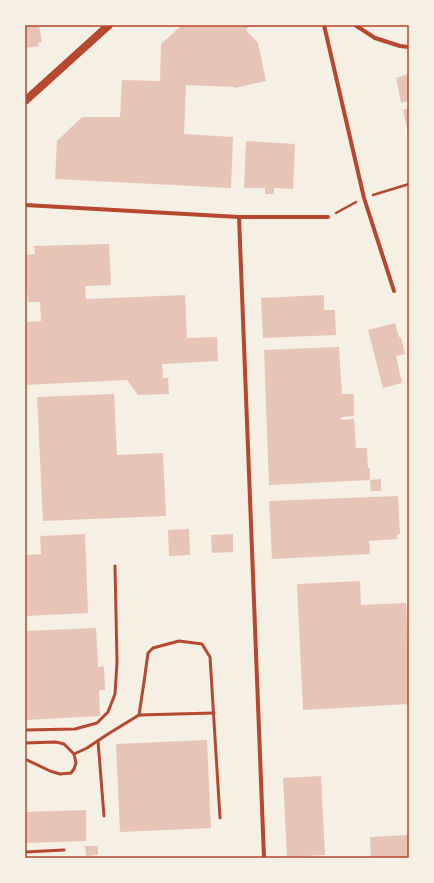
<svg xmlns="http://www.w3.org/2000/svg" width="434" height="883" font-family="Quicksand,sans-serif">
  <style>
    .building { fill: #e6c5b7 }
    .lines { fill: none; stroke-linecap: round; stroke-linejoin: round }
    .path { stroke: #b5482f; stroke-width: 2.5 }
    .service { stroke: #b5482f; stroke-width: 3 }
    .minor { stroke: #b5482f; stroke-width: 4 }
    .secondary { stroke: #b5482f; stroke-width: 8 }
    .neatline { fill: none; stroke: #b5482f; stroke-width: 1.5 }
  </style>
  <rect width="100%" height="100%" fill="#f6efe4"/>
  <g class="building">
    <path d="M25 25H39L42 42 38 43 39 46 25 48Z"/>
    <path d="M182 25H251L246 30 258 43 266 81 235 88V87L186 85 184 134 233 137 231 188 55 179 57 141 82 117H120L122 80 160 81 161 44Z"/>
    <path d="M409 74V101L401 103 396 78Z"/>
    <path d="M409 108V133H408L403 110Z"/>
    <path d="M246 141 295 144 293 189 274 188V194H265V188H244Z"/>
    <path d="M109 244 111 285 85 286 86 299 185 295 187 338 217 337 218 361 162 364 163 378H168L169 394 138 395 127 380 25 385V322L41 321 40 302H28L27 289H25V255L35 254 34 246Z"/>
    <path d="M324 295V310H335L336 335 263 338 261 298Z"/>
    <path d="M395 323 399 337H401L405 354 396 356 402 383 383 388 368 330Z"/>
    <path d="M339 347 342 394H354V416L341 417V420L354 419 356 448H367L368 468H370V480L269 485 264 350Z"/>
    <path d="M114 394 117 455 163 453 166 516 43 521 37 397Z"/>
    <path d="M381 479V491H371L370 480Z"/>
    <path d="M398 496 400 534H397V539L369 541 370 554 272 559 269 501Z"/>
    <path d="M189 529 190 555 169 556 168 530Z"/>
    <path d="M85 534 88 613 25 616V555L41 554 40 536Z"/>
    <path d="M233 534V552L212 553 211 535Z"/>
    <path d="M360 581 361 605 406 603 409 669V704L303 710 297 584Z"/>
    <path d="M96 628 98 667 104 666 105 690H99L100 716 25 720V631Z"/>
    <path d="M207 740 211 828 120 832 116 744Z"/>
    <path d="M321 776 325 855 287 857 283 778Z"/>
    <path d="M86 810V841L25 843V812Z"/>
    <path d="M409 835V858H371L370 837Z"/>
    <path d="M85 846H98V855L86 856Z"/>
  </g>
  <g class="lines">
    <g class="path">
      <path d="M373 195 409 184"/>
      <path d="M336 213 356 202"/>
    </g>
    <g class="service">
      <path d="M139 715 214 713"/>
      <path d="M25 730 75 729 97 723 108 712 115 694 117 662 115 566"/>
      <path d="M98 741 104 816"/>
      <path d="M25 743 56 742 64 744 74 754 76 763 74 769 71 773 60 774 50 771 25 759"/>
      <path d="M74 754 87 748 108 734 139 715 144 682 148 653 153 648 179 641 202 644 210 657 220 818"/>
      <path d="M25 852 64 850"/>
    </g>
    <g class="minor">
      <path d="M324 25 364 198 394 291"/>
      <path d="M355 25 375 38 400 46 409 47"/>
      <path d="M25 205 239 217H328"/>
      <path d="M239 217 264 858"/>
    </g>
    <path class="secondary" d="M25 101 109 25"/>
  </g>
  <rect width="434" height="883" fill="none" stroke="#f6efe4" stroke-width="52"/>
  <rect x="26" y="26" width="382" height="831" class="neatline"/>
</svg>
